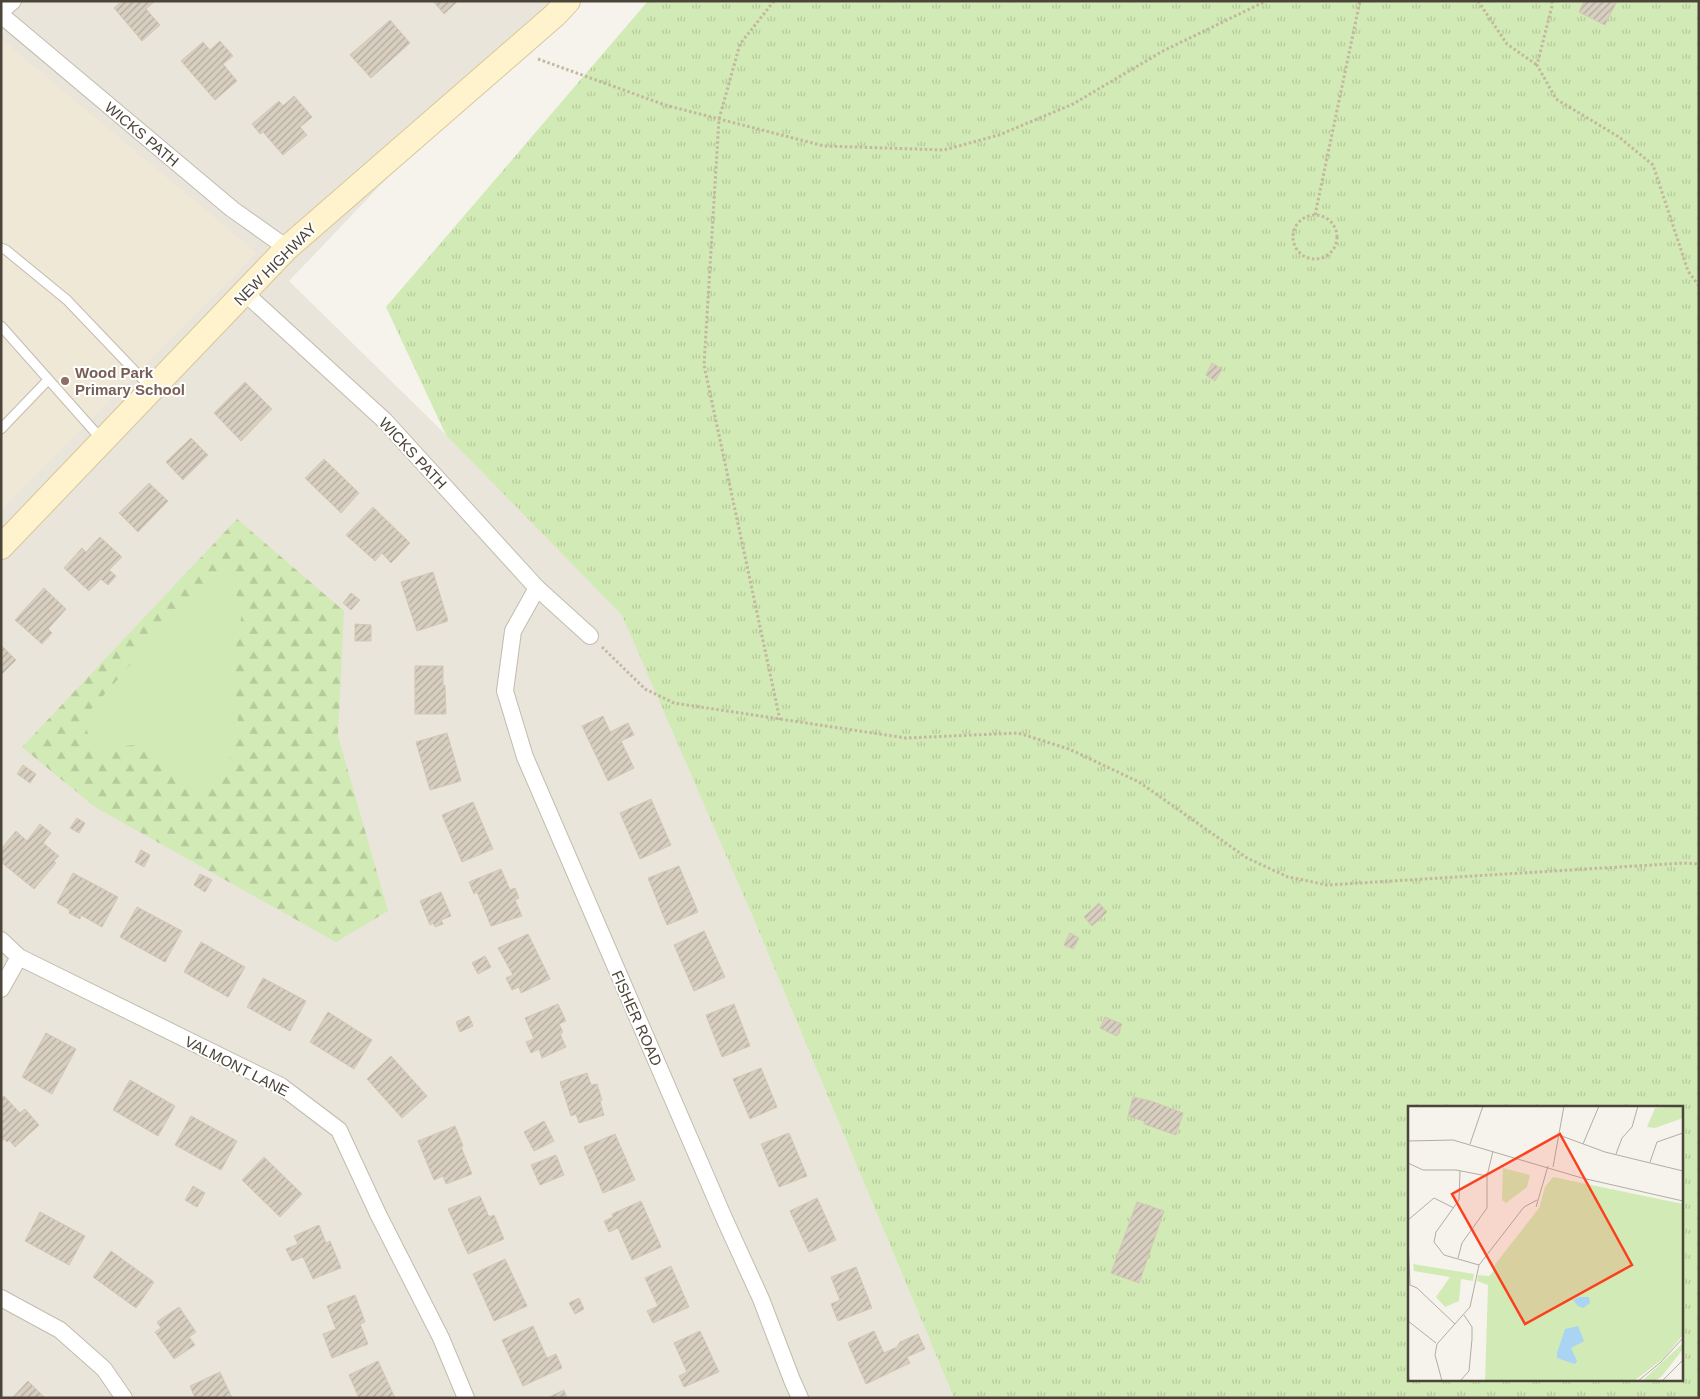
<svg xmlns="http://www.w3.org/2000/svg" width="1700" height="1399" font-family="Helvetica,sans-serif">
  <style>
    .residential { fill: #eae5da }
    .education { fill: #efe8d6 }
    .grass { fill: #d2eab5 }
    .forest { fill: url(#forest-firs); fill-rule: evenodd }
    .park { fill: url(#park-tufts); fill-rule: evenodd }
    .building { fill: url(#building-hatch); stroke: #d3c7b4 }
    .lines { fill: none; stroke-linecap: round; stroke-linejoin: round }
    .lane-casing { stroke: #c2bbae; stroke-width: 11 }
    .street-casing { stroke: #c2bbae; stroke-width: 18 }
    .secondary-casing { stroke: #d6c79b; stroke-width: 26 }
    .path { stroke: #c4b79f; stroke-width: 3; stroke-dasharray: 2.5 2.5; stroke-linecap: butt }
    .lane { stroke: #fff; stroke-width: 9 }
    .street { stroke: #fff; stroke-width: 16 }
    .secondary { stroke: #fff3cd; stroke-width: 24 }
    .education-dot { fill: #8d6e63; stroke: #fff; stroke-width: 2 }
    .labels { text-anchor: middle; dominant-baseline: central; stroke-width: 4; stroke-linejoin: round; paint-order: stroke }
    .street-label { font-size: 15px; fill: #4b4439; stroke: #fff }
    .education-label { font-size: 15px; font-weight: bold; fill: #785e54; stroke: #fff; text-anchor: start }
    .inset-road { fill: none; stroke: #b2ada4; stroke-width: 1 }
    .view { fill: #fc3f1d; fill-opacity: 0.15; stroke: #fc3f1d; stroke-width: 2.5 }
    .inset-edge { fill: none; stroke: #4b4439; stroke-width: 2.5 }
  </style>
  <defs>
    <pattern id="forest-firs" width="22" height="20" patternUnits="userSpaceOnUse" patternTransform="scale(1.25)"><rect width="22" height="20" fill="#d2eab5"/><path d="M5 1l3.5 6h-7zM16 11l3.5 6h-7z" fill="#b6ca9c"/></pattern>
    <pattern id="park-tufts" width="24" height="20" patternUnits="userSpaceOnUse" patternTransform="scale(1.25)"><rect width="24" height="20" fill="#d2eab5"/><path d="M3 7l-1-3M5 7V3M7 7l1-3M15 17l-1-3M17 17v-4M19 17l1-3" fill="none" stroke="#b6ca9c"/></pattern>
    <pattern id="building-hatch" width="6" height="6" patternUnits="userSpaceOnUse" patternTransform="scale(1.25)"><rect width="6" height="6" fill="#d8cfc1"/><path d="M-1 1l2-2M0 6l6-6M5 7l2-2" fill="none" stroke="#b1aa9e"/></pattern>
  </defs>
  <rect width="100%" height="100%" fill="#f6f3ec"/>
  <path class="residential" d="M1 1H556L289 281 624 609 954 1398H1Z"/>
  <path class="education" d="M1 39 257 253 1 510Z"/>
  <path class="grass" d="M226 576 232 582 242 612 233 665 238 723 225 777 194 791 144 744 95 750 82 720 160 631Z"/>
  <path class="forest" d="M237 519 344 611 338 736 388 911 336 942 95 807 22 747ZM226 576 232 582 242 612 233 665 238 723 225 777 194 791 144 744 95 749 82 720 160 631Z"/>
  <path class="park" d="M648 1H1699V1398H954L752 915 622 615 446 435 386 307ZM1409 1108H1681V1380H1409Z"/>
  <g class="building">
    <path d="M122 1H155L146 9 160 25 142 41 114 8Z"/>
    <path d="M433 1H458L444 14Z"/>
    <path d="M1584 1H1617L1605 25 1579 12Z"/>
    <path d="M390 20 410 43 371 78 350 55Z"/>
    <path d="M220 41 233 56 223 64 237 81 215 100 181 61 203 42 210 50Z"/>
    <path d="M294 96 312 117 300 127 307 135 283 155 263 132 260 134 252 124 279 101 283 106Z"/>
    <path d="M1212 363 1222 369 1215 381 1206 375Z"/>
    <path d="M245 382 272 409 241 441 214 413Z"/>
    <path d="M191 438 208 455 183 480 166 462Z"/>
    <path d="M324 459 359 493 341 513 305 478Z"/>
    <path d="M149 483 168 501 138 532 119 513Z"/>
    <path d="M373 507 410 543 391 563 382 553 375 561 346 535Z"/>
    <path d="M100 537 122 557 109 570 116 576 108 585 101 579 89 591 64 568 82 548 86 552Z"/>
    <path d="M433 572 448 621 417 631 401 582Z"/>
    <path d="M44 588 66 609 48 629 52 633 42 644 15 620Z"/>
    <path d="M351 593 360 600 351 610 343 603Z"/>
    <path d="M355 624 371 625V641H355Z"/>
    <path d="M1 645 16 660 1 675Z"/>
    <path d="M415 666H443V686L445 685 446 714H415Z"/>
    <path d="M603 716 610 732 628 723 634 735 621 741 634 768 608 781 582 726Z"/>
    <path d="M447 733 461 781 430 790 416 742Z"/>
    <path d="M23 765 36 774 30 783 17 774Z"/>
    <path d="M651 799 671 845 640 859 620 813Z"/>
    <path d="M473 802 493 849 462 862 442 815Z"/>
    <path d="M77 818 85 823 79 833 70 828Z"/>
    <path d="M40 824 51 833 43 843 59 856 54 861 56 863 34 889 1 862V849L16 831 27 841Z"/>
    <path d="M141 850 150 855 144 867 135 862Z"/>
    <path d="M679 866 698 912 667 925 648 878Z"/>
    <path d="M501 869 510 890 515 888 519 898 515 900 522 916 491 926 477 892 474 894 469 882Z"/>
    <path d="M73 873 118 897 102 927 81 915 80 919 69 913 70 910 57 903Z"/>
    <path d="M200 874 212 880 205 892 194 885Z"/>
    <path d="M441 892 451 916 441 920 443 924 435 927 433 923 430 925 420 901Z"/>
    <path d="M1099 903 1107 912 1092 926 1084 917Z"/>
    <path d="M137 907 182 931 165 962 120 937Z"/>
    <path d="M704 931 725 977 694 991 674 945Z"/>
    <path d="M1070 933 1079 938 1073 949 1064 945Z"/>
    <path d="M528 934 550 979 521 993 519 987 512 990 506 978 513 975 498 948Z"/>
    <path d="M201 942 245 967 228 997 184 972Z"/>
    <path d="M485 956 491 967 478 974 472 963Z"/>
    <path d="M263 978 306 1001 290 1031 247 1007Z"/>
    <path d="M558 1004 566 1021 559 1024 563 1032 560 1034 566 1047 542 1058 539 1049 531 1053 526 1042 534 1039 525 1018Z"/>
    <path d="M734 1004 750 1046 722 1057 706 1015Z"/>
    <path d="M328 1012 372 1040 354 1069 310 1042Z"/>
    <path d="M469 1016 473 1026 460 1032 456 1022Z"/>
    <path d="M1105 1017 1122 1024 1117 1036 1100 1028Z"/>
    <path d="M46 1033 76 1049 52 1094 22 1077Z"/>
    <path d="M391 1056 427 1096 402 1118 367 1079Z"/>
    <path d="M761 1068 777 1107 750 1119 733 1079Z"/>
    <path d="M587 1073 591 1085 597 1084 602 1100 600 1101 604 1115 579 1123 576 1114 571 1116 560 1082Z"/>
    <path d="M130 1080 175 1106 158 1136 113 1110Z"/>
    <path d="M4 1096 20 1113 25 1109 39 1125 15 1147 9 1140 7 1142 4 1139 1 1142V1098Z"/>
    <path d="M1133 1097 1151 1101 1183 1113 1176 1135 1144 1124V1121L1128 1116Z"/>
    <path d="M191 1116 237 1141 221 1170 175 1145Z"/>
    <path d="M544 1121 554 1141 534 1151 524 1132Z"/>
    <path d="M455 1126 463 1146 461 1147 472 1174 446 1184 443 1176 434 1180 418 1141Z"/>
    <path d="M789 1133 807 1176 779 1187 761 1144Z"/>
    <path d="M615 1134 635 1180 603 1193 584 1147Z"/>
    <path d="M556 1155 564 1175 540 1185 531 1165Z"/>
    <path d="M264 1157 302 1194 280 1217 242 1180Z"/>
    <path d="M193 1186 205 1193 197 1207 185 1200Z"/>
    <path d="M480 1196 489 1217 494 1215 504 1239 468 1254 448 1209Z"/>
    <path d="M817 1198 836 1240 809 1252 790 1211Z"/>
    <path d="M641 1201 661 1247 632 1260 618 1228 609 1232 604 1221 613 1217 612 1214Z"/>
    <path d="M1137 1202 1164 1211 1139 1283 1111 1273Z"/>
    <path d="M40 1212 85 1236 69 1265 25 1241Z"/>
    <path d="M319 1225 326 1243 330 1241 341 1268 313 1279 303 1257 292 1261 286 1249 298 1244 294 1236Z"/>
    <path d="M111 1251 154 1282 136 1308 93 1277Z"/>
    <path d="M505 1259 527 1306 494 1321 473 1274Z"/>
    <path d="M671 1266 689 1307 653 1323 647 1311 658 1306 645 1278Z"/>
    <path d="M856 1267 872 1308 838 1321 831 1304 840 1300 831 1277Z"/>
    <path d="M355 1295 365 1322 360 1324 368 1344 332 1358 323 1334 336 1329 327 1306Z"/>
    <path d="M579 1298 584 1309 575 1314 569 1303Z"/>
    <path d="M179 1307 196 1332 189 1337 195 1345 174 1359 155 1332 161 1328 157 1322Z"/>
    <path d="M533 1326 547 1358 556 1354 562 1368 523 1386 502 1340Z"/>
    <path d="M700 1331 719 1372 684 1387 679 1376 687 1372 674 1343Z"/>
    <path d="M874 1331 884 1353 897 1347 900 1342 918 1334 925 1349 907 1357 910 1363 866 1384 848 1343Z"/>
    <path d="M378 1361 395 1398H359L349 1375Z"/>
    <path d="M220 1372 232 1398H195L190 1386Z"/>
    <path d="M28 1381 45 1398H12Z"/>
    <path d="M564 1390 567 1398H547Z"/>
  </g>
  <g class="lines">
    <g class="lane-casing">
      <g id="lane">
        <path d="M1 248 6 250 67 300 152 389"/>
        <path d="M1 326 103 441"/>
        <path d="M1 429 48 380"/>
      </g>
    </g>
    <g class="street-casing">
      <g id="street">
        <path d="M1 11 13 1"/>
        <path d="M1 15 232 209 287 248"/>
        <path d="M245 293 385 421 537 588 590 636"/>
        <path d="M537 588 513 631 505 691 525 757 724 1218 761 1299 792 1380 800 1398"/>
        <path d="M1 940 19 957 281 1086 339 1130 378 1214 441 1338 466 1398"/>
        <path d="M1 989 19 957"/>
        <path d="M1 1298 60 1330 104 1369 124 1398"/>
      </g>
    </g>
    <g class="secondary-casing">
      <path id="secondary" d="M1 547 287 248 555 15 568 1"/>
    </g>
    <g class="path">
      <path d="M774 1 740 44 719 119 704 365 780 720"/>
      <path d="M1478 1 1507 44 1537 65"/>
      <path d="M1552 1V6L1537 65 1556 99 1619 137 1653 165 1688 271 1699 286"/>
      <path d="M538 59 665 105 824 146 944 150 999 135 1073 104 1163 51 1266 1"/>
      <circle cx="1315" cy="237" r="22"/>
      <path d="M1315 215 1360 1"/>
      <path d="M602 647 645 689 674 703 906 738 1018 733 1069 749 1139 782 1247 858 1288 877 1327 885 1684 863 1699 864"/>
    </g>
    <use href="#lane" class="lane"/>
    <use href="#street" class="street"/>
    <use href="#secondary" class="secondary"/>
  </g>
  <circle class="education-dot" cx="65" cy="381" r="5"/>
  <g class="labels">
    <g class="street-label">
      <text transform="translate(142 134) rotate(40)">WICKS PATH</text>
      <text transform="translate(275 264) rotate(-45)">NEW HIGHWAY</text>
      <text transform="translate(413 453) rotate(47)">WICKS PATH</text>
      <text transform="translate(637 1018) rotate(66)">FISHER ROAD</text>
      <text transform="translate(237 1066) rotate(27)">VALMONT LANE</text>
    </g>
    <g class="education-label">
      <text x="75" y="372">Wood Park<tspan x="75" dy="17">Primary School</tspan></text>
    </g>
  </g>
  <g transform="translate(1408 1106)">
    <rect width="275" height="275" fill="#f6f3ec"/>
    <path d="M100 65 110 67 117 70 102 79ZM5 158 66 168 65 175 6 165ZM87 164 82 275H77L80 179 69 175 70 169 81 170Z" fill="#d2eab5"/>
    <path d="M275 0V12L247 22 239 21 247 2ZM95 62 122 69 119 81 98 97 94 94ZM100 65 110 67 117 70 102 79ZM42 171 53 173 51 195 37 201 28 191ZM275 237V243L254 270 247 275H234Z" fill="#d2eab5" fill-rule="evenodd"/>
    <path d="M145 71 275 98V229L256 252 226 275H80L85 161 131 102 137 81Z" fill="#d2eab5"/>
    <path d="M171 191H181L182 197 175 202 170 200 165 194ZM170 220 176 235 163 242 169 255 167 258 149 252V247L157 223Z" fill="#a9d4f2"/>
    <path class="inset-road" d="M151 29 197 46 275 65M0 35 45 34 174 72 275 95M62 38 75 0M175 38 191 0M208 48 214 32 224 21 230 0M242 56 249 36 275 27M0 57 15 64H48L79 70M145 61 156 0M52 65 51 94 28 126 26 136 36 149 71 159M128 101 140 60M0 114 26 92 46 102M0 135 2 178M50 152 54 137 79 102V70L85 45M0 178 9 182 47 218M0 215 28 237M0 260 1 275M34 275 27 249 29 238 62 201 71 159 116 101 129 94M52 275 61 265 64 233V221L56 209M230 275 253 256 275 232M254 275 275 254"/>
    <path class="view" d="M152 28 224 159 117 218 44 88Z"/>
    <rect width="275" height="275" class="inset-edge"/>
  </g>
  <rect width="1700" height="1399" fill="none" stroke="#4b4439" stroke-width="5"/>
</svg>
